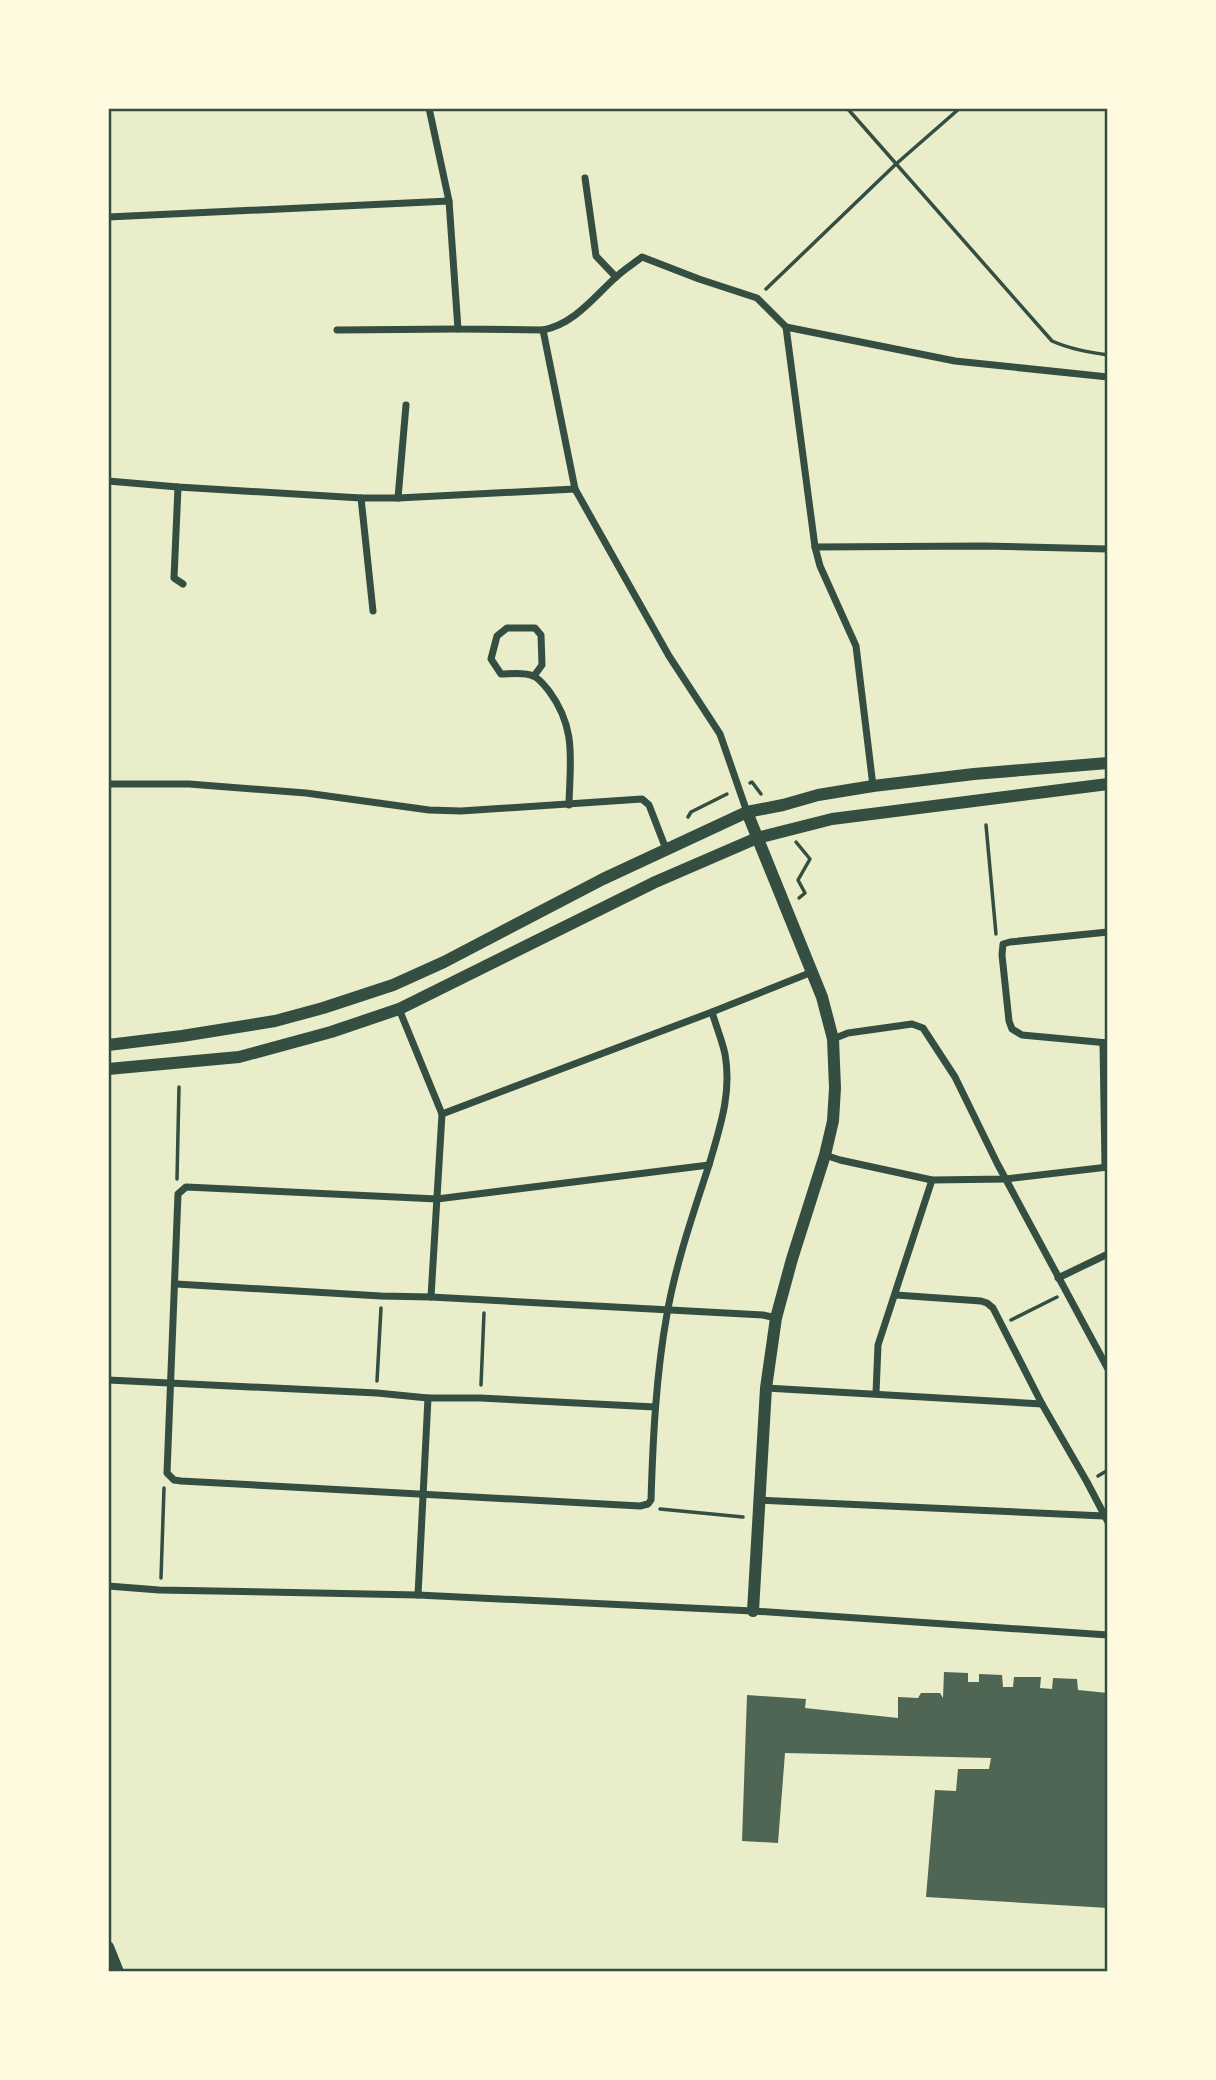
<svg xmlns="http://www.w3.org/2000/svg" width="1216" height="2080" font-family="'Asap Condensed',sans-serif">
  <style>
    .building { fill: #4f6655 }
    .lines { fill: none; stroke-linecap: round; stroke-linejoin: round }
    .path { stroke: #344e41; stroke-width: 3.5 }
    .minor { stroke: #344e41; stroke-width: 7 }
    .tertiary { stroke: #344e41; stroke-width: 12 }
    .secondary { stroke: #344e41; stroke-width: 12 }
    .neatline { fill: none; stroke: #344e41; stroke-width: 2.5 }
  </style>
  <rect width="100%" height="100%" fill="#e9edc9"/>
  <path class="building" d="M944 1672 968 1673V1682H979V1674L1002 1675 1003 1687H1013L1014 1677H1041L1040 1688 1052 1689 1053 1678 1077 1679 1078 1690 1108 1693V1908L926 1897 935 1790 956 1791 958 1769H989L991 1758 785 1753 778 1843 742 1841 747 1695 806 1699 805 1708 898 1718V1697L918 1698 921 1693H940L943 1698Z"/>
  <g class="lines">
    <g class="path">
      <path d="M847 108 1052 341C1070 349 1088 352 1108 355"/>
      <path d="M766 289 896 164 960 108"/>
      <path d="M750 783 752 782 761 794"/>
      <path d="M688 817 691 812 727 794"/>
      <path d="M986 825 996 934"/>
      <path d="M796 842 810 859 798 880 805 893 799 898"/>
      <path d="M177 1179 179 1087"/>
      <path d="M1011 1320 1057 1297"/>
      <path d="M377 1381 381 1308"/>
      <path d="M481 1385 484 1313"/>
      <path d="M1098 1476 1108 1470"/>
      <path d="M660 1509 743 1517"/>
      <path d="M161 1578 164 1488"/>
    </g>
    <g class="minor">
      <path d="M429 108 449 201 458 329 543 330C574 324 593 298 615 278 623 270 633 264 642 257L699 279 757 298 786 327 955 361 1108 377"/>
      <path d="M585 178 596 256 616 277"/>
      <path d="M108 217 449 201"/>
      <path d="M786 327 815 547 820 566 856 646 873 786"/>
      <path d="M337 330 458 329"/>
      <path d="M543 330 575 489 669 656 720 734 747 812"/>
      <path d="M108 481 178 487 361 498H398L575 489"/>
      <path d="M178 487 174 578 183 584"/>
      <path d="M361 498 373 611"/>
      <path d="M398 498 406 405"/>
      <path d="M815 547 984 546 1108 549"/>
      <path d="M534 676 542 665 541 635 535 628H507L497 636 491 659 501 674C510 674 525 672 533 676 539 678 545 686 549 691 577 729 570 760 569 805"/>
      <path d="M108 784H189L306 793 429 810 461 811 642 799 649 805 666 849"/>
      <path d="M1108 932 1010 942 1003 944 1002 955 1009 1021 1012 1029 1022 1035 1108 1043"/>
      <path d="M399 1009 442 1114 431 1297"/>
      <path d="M833 1039 848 1033 912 1024 923 1028 955 1077 997 1163 1108 1369"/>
      <path d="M1103 1043 1105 1167"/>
      <path d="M442 1114 712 1012 812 972"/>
      <path d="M825 1155 840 1160 932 1180 1006 1179 1108 1167"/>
      <path d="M709 1165C693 1214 676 1263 667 1314 656 1375 653 1437 651 1500L648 1504 640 1506 181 1481 174 1480 167 1473 178 1194 186 1187 437 1199Z"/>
      <path d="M709 1165C720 1127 732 1093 725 1054 722 1040 716 1026 712 1012"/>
      <path d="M1058 1278 1108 1254"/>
      <path d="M176 1284 381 1296 431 1297 763 1315 776 1318"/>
      <path d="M896 1295 981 1301 987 1303 993 1308 1042 1404 1087 1482 1108 1522"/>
      <path d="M108 1380 377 1393 428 1398H480L655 1407"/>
      <path d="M766 1388 1042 1404"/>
      <path d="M876 1393 878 1345 932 1180"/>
      <path d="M759 1500 1104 1516"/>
      <path d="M108 1586 159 1590 418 1595 753 1611 1108 1635"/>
      <path d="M418 1595 428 1398"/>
    </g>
    <g class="tertiary">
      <path d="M747 812 822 997 833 1039 835 1088 833 1121 825 1155 792 1259 776 1318 766 1388 753 1611"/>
      <path d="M108 1947 118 1972"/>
    </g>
    <g class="secondary">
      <path d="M108 1045 182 1036 275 1021 323 1008 393 985 444 962 603 879 747 812 783 805 818 795 873 786 974 774 1108 763"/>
      <path d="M108 1069 239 1057 331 1032 399 1009 653 883 757 838 832 819 1108 784"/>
    </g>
  </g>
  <rect width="1216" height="2080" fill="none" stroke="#fefae0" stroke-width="220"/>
  <rect x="110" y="110" width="996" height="1860" class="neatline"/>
</svg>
